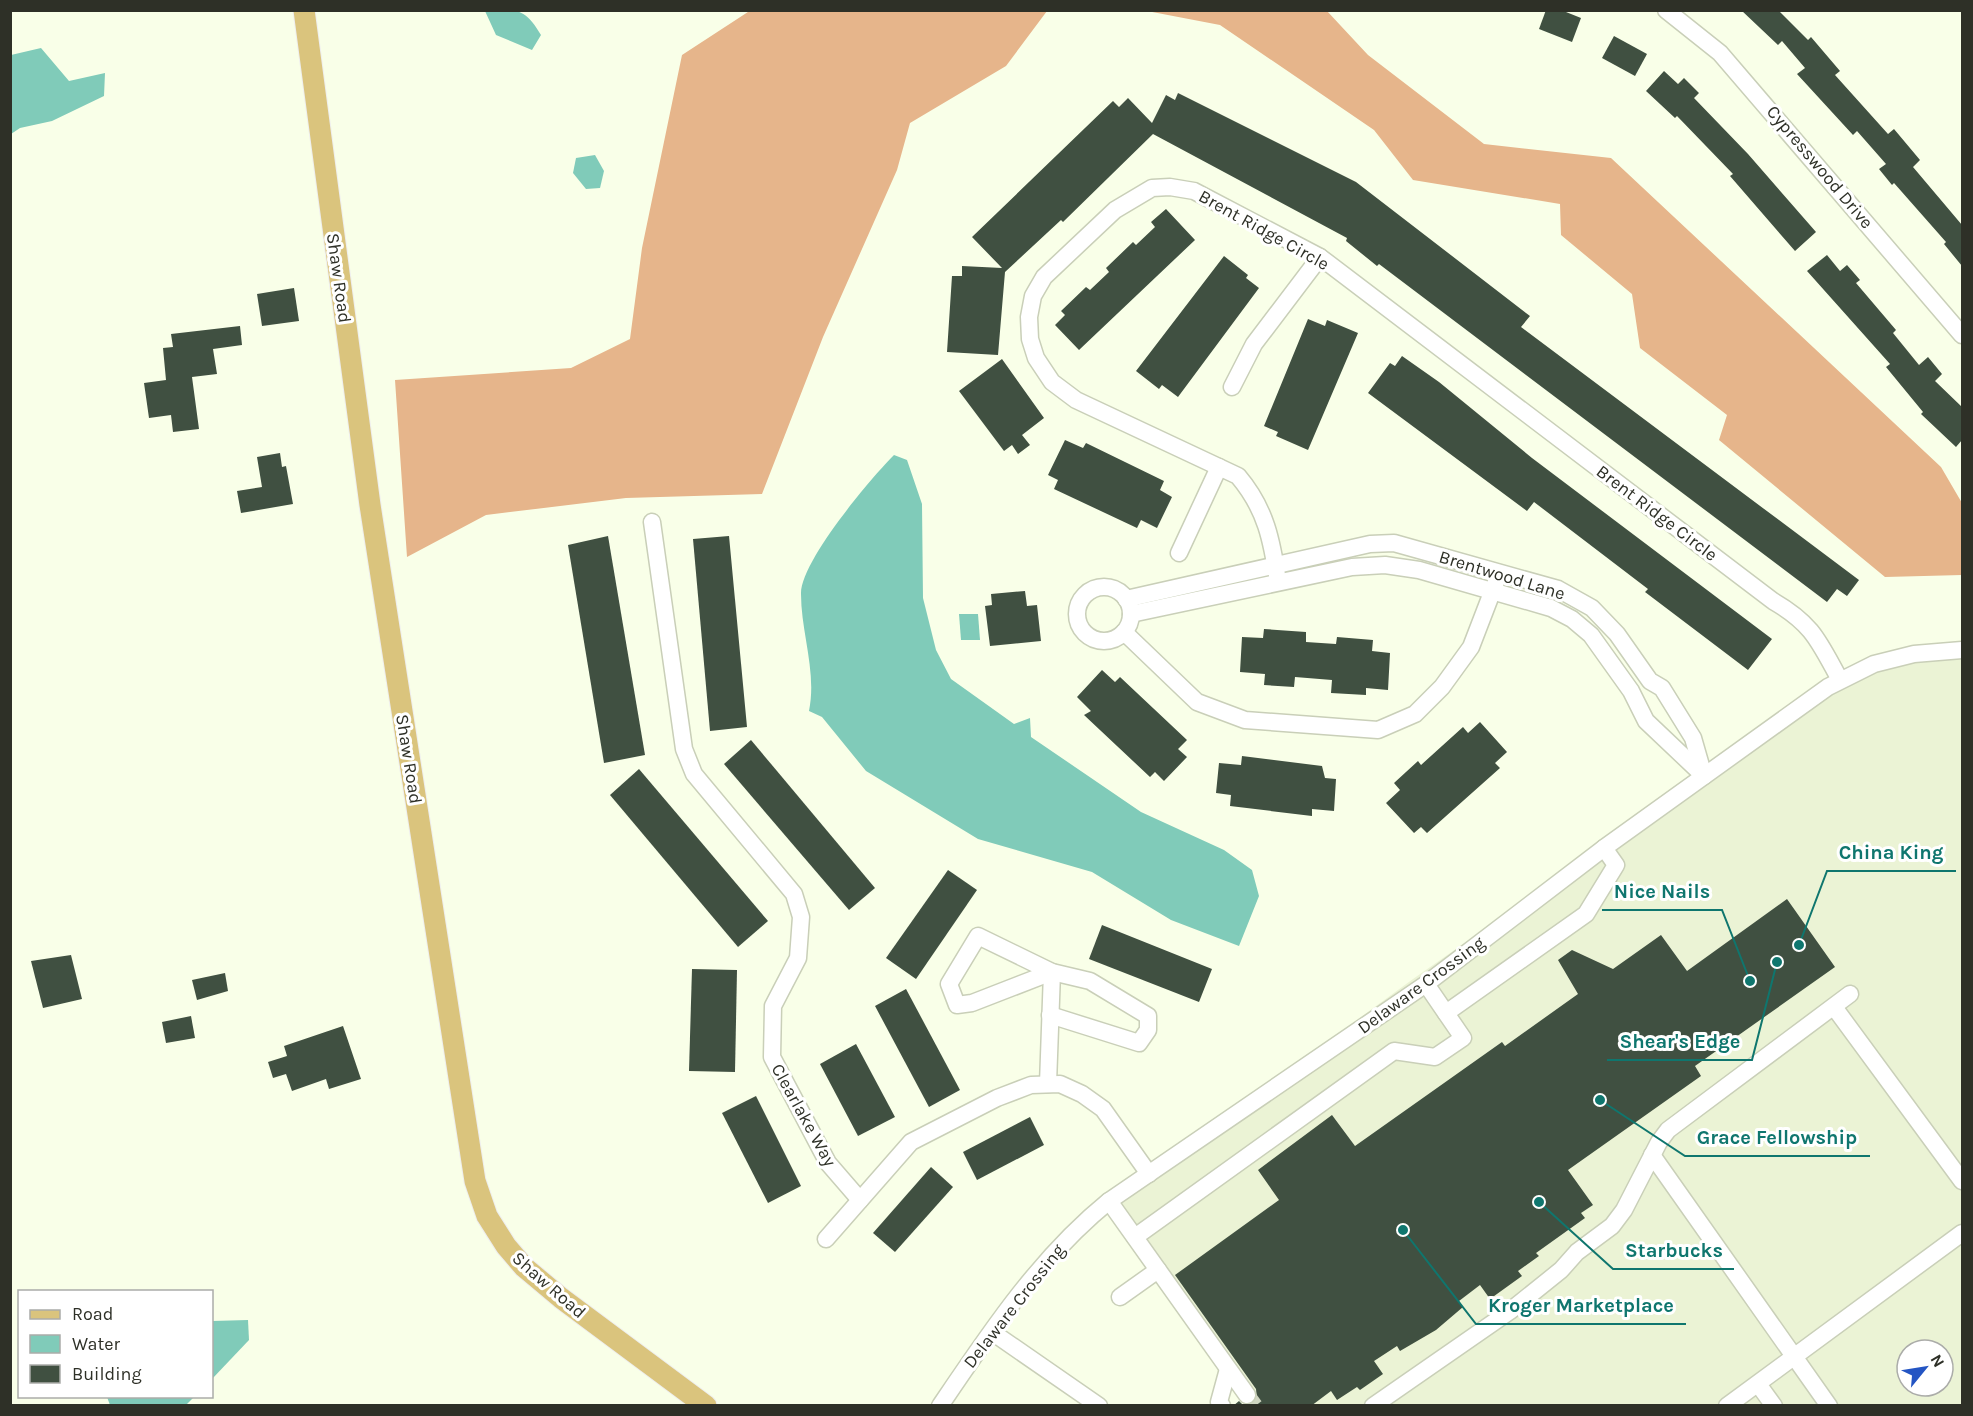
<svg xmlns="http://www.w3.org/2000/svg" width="1973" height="1416" font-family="Karla,sans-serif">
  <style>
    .built { fill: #ebf3d5; fill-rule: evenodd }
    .forest { fill: #e6b58b }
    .water { fill: #80cbb9 }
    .building { fill: #405041 }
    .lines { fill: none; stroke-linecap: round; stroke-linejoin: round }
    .minor-tunnel { stroke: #d0d6c1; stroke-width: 16; stroke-dasharray: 16 8; stroke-linecap: butt }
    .minor-casing { stroke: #c9cfb8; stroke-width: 19 }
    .major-casing { stroke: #eee; stroke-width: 23 }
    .minor { stroke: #fff; stroke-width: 16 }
    .major { stroke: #dac47d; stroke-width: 21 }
    .labels { text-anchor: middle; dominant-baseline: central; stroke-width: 6; stroke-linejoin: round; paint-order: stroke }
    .street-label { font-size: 18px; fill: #2e3027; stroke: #fff }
    .leader { fill: none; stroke: #0f766e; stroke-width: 2 }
    .callout-dot { fill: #0f766e; stroke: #fff; stroke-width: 2 }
    .callout-label { font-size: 20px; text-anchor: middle; font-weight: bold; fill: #0f766e; stroke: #fff; stroke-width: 6; stroke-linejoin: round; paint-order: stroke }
  </style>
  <rect width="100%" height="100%" fill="#f9ffe8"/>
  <path class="built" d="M1962 650V1405H1255L1109 1201 1413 979 1847 676ZM1907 1350H1943V1386H1907Z"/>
  <g class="forest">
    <path d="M751 10 1047 11 1006 66 910 123 897 170 823 337 762 494 626 498 486 515 407 557 395 380 571 368 630 339 642 248 682 55Z"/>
    <path d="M1147 11H1327L1368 55 1484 144 1611 158 1941 467 1962 503V575L1885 577 1719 440 1727 415 1640 348 1632 294 1561 235 1560 204 1413 180 1374 130 1220 25Z"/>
  </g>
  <g class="water">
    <path d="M485 11C516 10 524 6 541 35L532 50 496 35Z"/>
    <path d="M41 48 69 81 105 73 104 96 52 121 20 128 11 134V55Z"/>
    <path d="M595 155 604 171 600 188 586 189 573 173 576 158Z"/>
    <path d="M894 455 907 460 922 504 923 598 936 650 951 679 1014 724 1030 718 1031 737 1141 812 1224 850 1252 870 1259 896 1239 946 1171 920 1092 872 978 839 866 771 822 717 809 711C817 672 801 633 801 594 800 562 871 478 894 455Z"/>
    <path d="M959 614H978L980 640H961Z"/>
    <path d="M248 1320 249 1340 212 1379V1321Z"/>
    <path d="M107 1397H194L185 1406 110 1405Z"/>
  </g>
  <g class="building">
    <path d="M1546 10H1561L1581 18 1572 42 1539 29Z"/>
    <path d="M1741 10H1778L1808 40 1811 37 1840 71 1835 75 1888 134 1894 129 1920 160 1913 167 1962 225V266L1944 244 1946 242 1894 183 1892 185 1879 169 1886 164 1857 131 1853 135 1797 74 1805 68 1782 41 1778 45Z"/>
    <path d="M1614 36 1647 54 1635 76 1602 58Z"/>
    <path d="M1664 71 1678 84 1684 78 1699 93 1694 98 1748 154 1816 232 1795 251 1730 176 1733 174 1677 116 1675 118 1646 91Z"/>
    <path d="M1178 93 1356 182 1530 316 1521 327 1859 580 1847 596 1837 589 1827 602 1379 264 1377 266 1346 241 1347 238 1153 134 1063 222 1061 220 1005 272 998 355 947 352 952 276H962V266L1002 268 972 237 1113 101 1119 107 1128 98 1152 123 1166 95 1175 100Z"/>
    <path d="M1166 209 1195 240 1079 350 1055 325 1065 315 1061 311 1086 287 1090 290 1109 272 1106 268 1133 242 1136 245 1155 227 1151 222Z"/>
    <path d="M1827 255 1840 271 1847 265 1860 280 1856 283 1896 330 1893 333 1919 365 1928 357 1942 374 1935 381 1962 407V440L1956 447 1921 414 1923 412 1886 367 1890 364 1807 271Z"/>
    <path d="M1224 256 1248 275 1246 278 1259 288 1178 397 1162 385 1159 389 1136 371Z"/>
    <path d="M294 288 299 321 262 326 257 294Z"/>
    <path d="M1308 319 1325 326 1327 320 1358 333 1308 450 1276 436 1278 432 1264 426Z"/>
    <path d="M240 326 242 345 213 349 217 374 192 377 199 429 173 432 171 415 149 418 144 383 166 380 163 348 173 347 171 334Z"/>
    <path d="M1402 356 1439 382 1532 458 1772 639 1748 670 1645 592 1648 589 1534 502 1527 511 1368 393 1390 363 1395 366Z"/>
    <path d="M1002 359 1044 418 1022 435 1030 445 1018 454 1012 445 1004 451 959 391Z"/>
    <path d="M1065 440 1083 448 1086 443 1164 481 1160 490 1172 497 1157 528 1141 520 1137 528 1054 489 1058 480 1048 475Z"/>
    <path d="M280 453 282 467 286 466 293 504 241 513 237 491 262 487 257 457Z"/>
    <path d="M608 536 645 755 604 763 568 545Z"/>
    <path d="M729 536 747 727 710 731 693 539Z"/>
    <path d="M1025 591 1027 606 1037 605 1041 641 990 646 985 606 992 605 991 594Z"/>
    <path d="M1264 629 1306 632V642L1336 644 1337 637 1373 640 1372 651 1390 653 1388 690 1366 688V695L1331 693 1332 680 1295 677 1294 687 1264 685 1265 674 1240 672 1242 637 1263 638Z"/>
    <path d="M1102 670 1115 682 1120 677 1187 740 1178 749 1187 757 1164 781 1155 772 1150 777 1084 715 1091 711 1077 697Z"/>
    <path d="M1480 722 1507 752 1495 763 1500 768 1427 833 1421 827 1414 833 1386 803 1400 790 1394 783 1418 761 1421 765 1463 727 1468 733Z"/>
    <path d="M751 740 875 888 849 910 724 764Z"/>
    <path d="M1242 756 1322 766 1325 778 1336 779 1334 811 1312 809V816L1230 806 1231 795 1216 793 1219 763 1241 765Z"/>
    <path d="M639 769 768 921 738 947 610 795Z"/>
    <path d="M948 870 977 890 916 979 886 958Z"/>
    <path d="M1787 899 1835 967 1695 1066 1701 1076 1568 1170 1593 1205 1581 1213 1585 1218 1536 1253 1539 1256 1518 1271 1522 1276 1490 1299 1480 1285 1459 1301 1463 1307 1436 1330 1400 1351 1397 1346 1374 1361 1383 1374 1360 1390 1357 1387 1337 1400 1331 1391 1311 1406H1233L1239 1401 1243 1405 1253 1404 1257 1399 1256 1389 1175 1275 1279 1200 1258 1170 1332 1115 1355 1146 1502 1042 1505 1046 1578 994 1558 960 1572 950 1613 969 1661 935 1687 971Z"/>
    <path d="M1102 925 1212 969 1199 1002 1089 959Z"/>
    <path d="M71 955 82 999 43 1008 31 961Z"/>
    <path d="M692 969 737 970 735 1072 689 1071Z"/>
    <path d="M225 973 228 991 197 1000 192 980Z"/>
    <path d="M906 989 960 1090 929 1107 875 1006Z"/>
    <path d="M191 1016 195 1038 166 1043 162 1022Z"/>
    <path d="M343 1026 361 1079 329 1089 326 1079 292 1091 286 1074 273 1078 268 1062 287 1056 284 1046Z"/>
    <path d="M856 1044 895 1117 858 1136 820 1064Z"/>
    <path d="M756 1096 801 1186 768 1203 722 1113Z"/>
    <path d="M1030 1117 1044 1145 977 1180 963 1152Z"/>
    <path d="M931 1167 953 1187 895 1252 873 1233Z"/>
  </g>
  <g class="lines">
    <path class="minor-tunnel" d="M1247 1395 1255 1406"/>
    <g class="minor-casing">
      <g id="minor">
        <path d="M1666 10 1720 53 1962 335"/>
        <path d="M1232 387 1254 344 1320 257"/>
        <path d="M652 522 684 749 694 774 794 894 801 917 798 958 773 1006 772 1057 828 1163 860 1200"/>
        <path d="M1179 553 1219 467"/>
        <path d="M1278 582C1272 541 1266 509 1238 476L1076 400 1052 382 1036 358 1030 339 1029 317 1033 296 1044 277 1115 210 1152 188 1170 187 1194 191 1320 257 1773 601C1813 624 1819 642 1840 680"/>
        <circle cx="1104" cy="614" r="27"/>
        <path d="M1126 599 1370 544 1394 543 1558 589 1592 608 1617 634 1650 681 1662 688 1693 738 1704 776"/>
        <path d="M1131 614 1352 567 1385 565 1419 570 1551 608 1572 619 1591 635 1631 691 1646 721 1704 776"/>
        <path d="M1124 632 1197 702 1245 720 1378 730 1415 714 1442 687 1471 647 1496 582"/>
        <path d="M1834 1007 1962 1181"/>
        <path d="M1446 1013 1586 914 1616 865 1604 848"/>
        <path d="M1050 1015 1139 1043 1148 1030V1016L1090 981 1052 972 978 936 949 984 957 1005 972 1003 1052 972"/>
        <path d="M1048 1084 1052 972"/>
        <path d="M1652 1155 1829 1406"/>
        <path d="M1109 1201 1247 1395"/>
        <path d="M1135 1237 1394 1051 1435 1057 1463 1038 1426 984"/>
        <path d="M826 1239 911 1142 997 1098 1031 1085 1060 1084 1082 1094 1103 1109 1149 1174"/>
        <path d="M1120 1297 1158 1270"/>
        <path d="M992 1332 1099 1406"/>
        <path d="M1758 1384 1774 1406"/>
        <path d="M940 1406C990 1332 1040 1257 1109 1201L1426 984 1604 848 1828 687 1874 664 1914 654 1962 650"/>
        <path d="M1222 1406 1219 1402 1228 1369"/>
        <path d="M1373 1406 1510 1311 1561 1270 1577 1252 1612 1226 1624 1210 1659 1142 1668 1130 1850 994"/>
        <path d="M1727 1406 1962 1233"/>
      </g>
    </g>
    <g class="major-casing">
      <path id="major" d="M304 10 370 505 475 1181 487 1216 506 1246 524 1267 561 1298 706 1406"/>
    </g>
    <use href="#minor" class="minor"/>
    <use href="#major" class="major"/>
  </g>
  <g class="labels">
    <g class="street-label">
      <text transform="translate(1820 167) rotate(50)">Cypresswood Drive</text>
      <text transform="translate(1264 230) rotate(29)">Brent Ridge Circle</text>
      <text transform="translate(339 278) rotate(82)">Shaw Road</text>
      <text transform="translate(1657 513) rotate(37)">Brent Ridge Circle</text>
      <text transform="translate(1502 575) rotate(17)">Brentwood Lane</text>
      <text transform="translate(409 759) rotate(81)">Shaw Road</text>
      <text transform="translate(1421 985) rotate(-36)">Delaware Crossing</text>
      <text transform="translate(804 1115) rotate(61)">Clearlake Way</text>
      <text transform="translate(549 1285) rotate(41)">Shaw Road</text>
      <text transform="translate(1014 1306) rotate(-52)">Delaware Crossing</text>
    </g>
  </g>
  <path class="leader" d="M1799 945L1827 871H1956M1750 981L1722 910H1602M1777 962L1752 1060H1607M1600 1100L1685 1156H1870M1539 1202L1613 1269H1734M1403 1230L1476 1324H1686"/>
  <g class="callout-dot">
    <circle cx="1799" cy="945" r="6"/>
    <circle cx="1750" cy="981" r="6"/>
    <circle cx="1777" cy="962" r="6"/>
    <circle cx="1600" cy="1100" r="6"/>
    <circle cx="1539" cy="1202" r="6"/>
    <circle cx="1403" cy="1230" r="6"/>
  </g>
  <g class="callout-label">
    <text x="1891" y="859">China King</text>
    <text x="1662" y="898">Nice Nails</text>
    <text x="1680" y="1048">Shear's Edge</text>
    <text x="1777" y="1144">Grace Fellowship</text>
    <text x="1674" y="1257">Starbucks</text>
    <text x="1581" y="1312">Kroger Marketplace</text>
  </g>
  <rect width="1973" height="1416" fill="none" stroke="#2e3027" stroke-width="24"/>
  <rect x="18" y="1290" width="195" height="108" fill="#ffffff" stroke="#abaca9" stroke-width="1.5"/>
  <rect x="30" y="1310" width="30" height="9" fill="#dac47d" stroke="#abaca9" stroke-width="1.5"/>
  <text x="72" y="1320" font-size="18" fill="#2e3027">Road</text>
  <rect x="30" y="1335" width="30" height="18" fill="#80cbb9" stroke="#abaca9" stroke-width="1.5"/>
  <text x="72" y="1350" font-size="18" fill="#2e3027">Water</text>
  <rect x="30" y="1365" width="30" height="18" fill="#405041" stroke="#abaca9" stroke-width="1.5"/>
  <text x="72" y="1380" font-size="18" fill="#2e3027">Building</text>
  <g transform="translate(1925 1368) rotate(60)"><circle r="28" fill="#ffffff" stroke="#abaca9" stroke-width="1.5"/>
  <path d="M0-4.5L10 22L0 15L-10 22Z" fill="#2455c3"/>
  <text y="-9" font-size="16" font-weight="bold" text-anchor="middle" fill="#2e3027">N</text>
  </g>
</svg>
